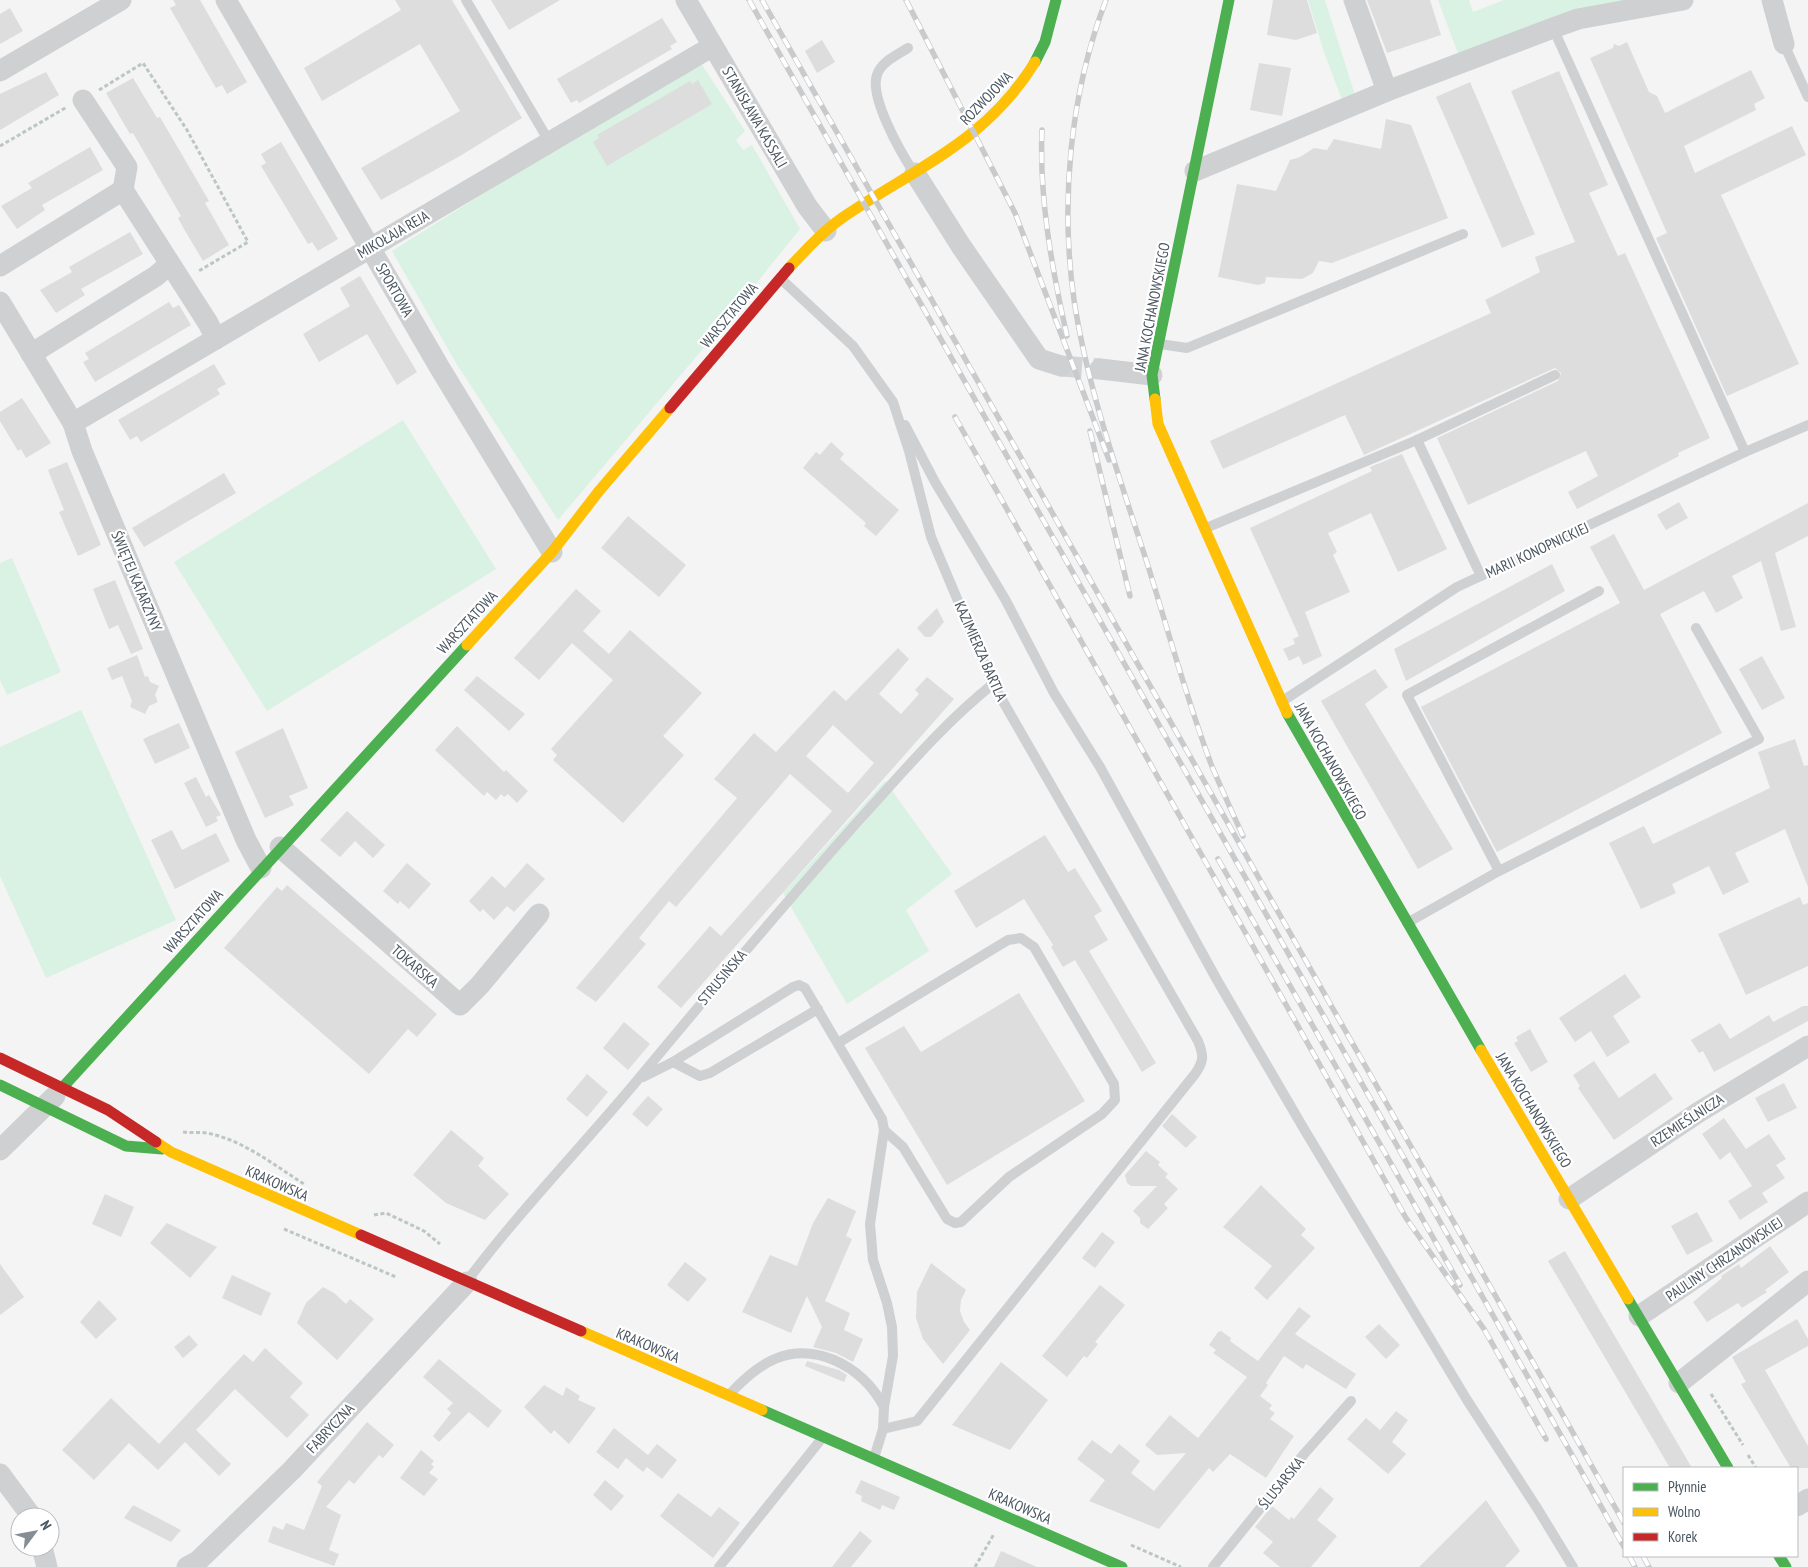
<svg xmlns="http://www.w3.org/2000/svg" width="1808" height="1567" font-family="'PT Sans Narrow',sans-serif">
  <style>
    .green { fill: #d9f2e3 }
    .building { fill: #ddddde; fill-rule: evenodd }
    .lines { fill: none; stroke-linecap: round; stroke-linejoin: round }
    .street-tunnel { stroke: #d2d4d7; stroke-width: 21; stroke-dasharray: 21 11; stroke-linecap: butt }
    .path { stroke: #bcc7c4; stroke-width: 3; stroke-dasharray: 4 2.5; stroke-linecap: butt }
    .lane { stroke: #ced0d2; stroke-width: 10 }
    .street { stroke: #ced0d2; stroke-width: 21 }
    .fast { stroke: #4caf50; stroke-width: 11 }
    .slow { stroke: #ffc107; stroke-width: 11 }
    .jam { stroke: #c62828; stroke-width: 11 }
    .rail-casing { stroke: #c9cacc; stroke-width: 5.5 }
    .rail { stroke: #fff; stroke-width: 4; stroke-dasharray: 11; stroke-linecap: butt }
    .labels { text-anchor: middle; dominant-baseline: central; stroke-width: 4.5; stroke-linejoin: round; paint-order: stroke }
    .street-label { font-size: 15px; fill: #4a5661; stroke: #fff }
  </style>
  <rect width="100%" height="100%" fill="#f4f4f4"/>
  <g class="green">
    <path d="M1308 0H1325L1355 95 1345 108 1324 52Z"/>
    <path d="M1438 0H1469L1473 12 1504 0H1629L1462 64Z"/>
    <path d="M701 63 745 131 736 140 743 150 752 145 800 229 725 322 717 317 708 328 712 338 558 520 456 363 392 251 516 173Z"/>
    <path d="M403 420 496 569 267 711 174 562Z"/>
    <path d="M12 558 61 672 7 695 0 680V563Z"/>
    <path d="M81 710 176 920 46 978 0 876V747Z"/>
    <path d="M885 781 952 874 906 910 929 951 847 1004 783 893Z"/>
  </g>
  <g class="building">
    <path d="M173 0H200L247 82 227 94 222 85 216 88 170 8 176 5Z"/>
    <path d="M395 0H452L522 118 460 156 381 200 361 168 460 111 420 44 322 101 304 68 401 10Z"/>
    <path d="M491 0H560L509 30Z"/>
    <path d="M1273 0H1307L1317 33 1296 40 1267 35Z"/>
    <path d="M1367 0H1430L1441 35 1387 53Z"/>
    <path d="M10 8 23 31 0 44V14Z"/>
    <path d="M662 18 677 42 670 46 672 49 579 103 577 100 571 103 557 79Z"/>
    <path d="M822 40 835 62 817 73 805 51Z"/>
    <path d="M1627 42 1649 92 1657 96 1665 113 1751 70 1765 98 1754 104 1756 110 1684 146 1695 173 1792 126 1806 155 1721 195 1799 364 1727 396 1656 238 1667 233 1590 58 1613 48 1614 44 1619 46Z"/>
    <path d="M1259 63 1291 68 1282 116 1250 110Z"/>
    <path d="M1559 71 1608 185 1589 193 1618 256 1625 253 1710 438 1678 453 1679 456 1577 509 1568 492 1598 476 1586 451 1468 505 1437 438 1558 381 1561 373 1555 368 1364 455 1345 415 1223 469 1210 441 1491 313 1485 300 1540 272 1535 257 1575 242 1511 91Z"/>
    <path d="M46 72 59 95 0 130V94Z"/>
    <path d="M133 78 157 118 160 117 209 201 205 203 229 245 203 261 184 229 178 218 181 216 163 185 133 133 130 134 106 93Z"/>
    <path d="M698 80 712 104 607 166 593 142 599 138 597 135 690 81 692 84Z"/>
    <path d="M1470 82 1535 234 1502 248 1436 97Z"/>
    <path d="M1386 119 1411 125 1448 218 1332 263 1319 261 1313 273 1302 279 1266 277 1265 283 1258 285 1218 277 1237 184 1276 191 1290 160 1300 157 1314 148 1327 150 1334 139 1381 149Z"/>
    <path d="M281 142 338 239 318 251 312 242 308 244 261 166 266 163 261 154Z"/>
    <path d="M90 147 103 170 42 205 45 210 17 229 1 206 32 188 28 183Z"/>
    <path d="M130 232 143 254 81 289 85 295 56 313 40 290 72 272 69 267Z"/>
    <path d="M360 276 417 372 397 385 367 334 319 362 303 334 350 306 340 288Z"/>
    <path d="M169 302 173 308 179 305 191 325 95 382 83 362 89 359 85 353Z"/>
    <path d="M214 364 226 384 217 389 220 394 141 442 137 436 130 440 118 420Z"/>
    <path d="M22 398 51 443 26 458 21 449 18 451 0 421V412Z"/>
    <path d="M831 442 844 454 840 459 899 510 876 536 864 526 866 523 803 468 816 452 820 455Z"/>
    <path d="M1402 454 1447 549 1398 572 1371 513 1328 533 1337 552 1333 555 1350 592 1305 612 1322 656 1303 665 1299 656 1289 661 1283 649 1295 644 1293 639 1299 636 1250 528 1372 471 1370 467Z"/>
    <path d="M67 462 101 545 78 556 59 512 64 510 48 470Z"/>
    <path d="M224 473 236 493 144 547 132 528Z"/>
    <path d="M1679 502 1688 518 1666 530 1657 515Z"/>
    <path d="M1808 503V536L1775 553 1796 627 1781 631 1761 561 1732 576 1743 598 1729 606 1716 613 1704 591 1660 614 1722 733 1497 852 1421 707 1620 603 1590 547 1614 534 1644 590Z"/>
    <path d="M628 516 686 565 659 597 601 548Z"/>
    <path d="M1552 564 1565 591 1406 681 1394 649Z"/>
    <path d="M115 580 143 649 131 654 118 625 109 629 93 589Z"/>
    <path d="M576 589 601 611 583 631 609 654 630 630 702 693 663 736 684 755 623 823 553 760 557 755 551 749 613 680 572 643 539 680 514 658Z"/>
    <path d="M937 608 944 622 931 637H925L917 628Z"/>
    <path d="M898 648 909 659 879 694 901 714 919 694 915 690 927 677 954 699 681 1008 657 987 710 926 721 936 832 811 790 774 676 907 669 901 639 938 646 944 596 1002 576 988 737 798 714 779 754 733 776 752 834 690 846 701ZM833 725 874 763 848 793 806 756Z"/>
    <path d="M137 655 145 677 148 676 150 682 159 686 155 695 158 702 149 706 145 714 130 707 132 701 122 676 112 680 107 668Z"/>
    <path d="M1762 656 1785 698 1762 710 1739 669Z"/>
    <path d="M1375 669 1388 687 1365 704 1453 849 1418 869 1321 701Z"/>
    <path d="M477 676 525 714 509 731 464 690Z"/>
    <path d="M179 723 190 748 155 764 143 739Z"/>
    <path d="M457 726 504 772 506 770 528 791 517 803 508 794 504 797 501 794 496 800 487 792 484 796 435 750Z"/>
    <path d="M283 728 308 788 289 796 294 805 265 818 235 752Z"/>
    <path d="M1795 739 1804 766 1808 765V887L1785 829 1735 853 1749 882 1723 895 1709 866 1672 884 1676 893 1641 909 1609 843 1644 826 1653 844 1770 788 1758 752Z"/>
    <path d="M196 777 206 797 209 795 221 815 216 817 218 821 206 827 184 783Z"/>
    <path d="M347 811 385 845 373 858 355 841 340 857 320 840Z"/>
    <path d="M172 830 182 850 216 833 230 861 175 889 151 840Z"/>
    <path d="M1045 835 1068 872 1075 868 1102 911 1094 916 1108 940 1089 951 1156 1063 1142 1072 1075 960 1063 967 1051 947 1053 945 1024 899 976 928 954 891Z"/>
    <path d="M407 863 431 884 409 909 400 901 398 904 383 891Z"/>
    <path d="M527 863 545 879 514 912 507 906 494 920 483 909 480 912 469 901 492 876 505 888Z"/>
    <path d="M287 885 437 1014 417 1037 408 1029 369 1074 224 948 277 887 282 891Z"/>
    <path d="M1800 897 1803 905 1808 903V966L1746 995 1718 934Z"/>
    <path d="M1625 974 1641 997 1613 1016 1630 1042 1607 1057 1591 1031 1575 1042 1559 1018Z"/>
    <path d="M1019 993 1085 1101 947 1185 865 1048 904 1026 921 1052Z"/>
    <path d="M1803 1006H1808V1021L1714 1072 1703 1051 1699 1053 1691 1040 1720 1023 1730 1039 1769 1015 1773 1022Z"/>
    <path d="M624 1022 650 1044 628 1070 603 1048Z"/>
    <path d="M1530 1029 1548 1062 1531 1072 1514 1043 1518 1041 1516 1037Z"/>
    <path d="M1594 1061 1619 1098 1655 1073 1673 1099 1614 1140 1578 1088 1580 1086 1573 1075Z"/>
    <path d="M587 1074 608 1092 587 1117 566 1099Z"/>
    <path d="M1784 1083 1797 1108 1768 1122 1755 1098Z"/>
    <path d="M648 1096 663 1109 647 1127 632 1114Z"/>
    <path d="M1172 1114 1197 1137 1186 1148 1162 1126Z"/>
    <path d="M1724 1118 1746 1149 1769 1134 1786 1159 1776 1165 1785 1178 1762 1193 1768 1202 1740 1220 1728 1201 1752 1186 1730 1152 1720 1160 1702 1134Z"/>
    <path d="M451 1130 484 1158 478 1166 509 1194 485 1220 446 1203 413 1175Z"/>
    <path d="M1146 1151 1160 1162 1158 1165 1168 1174 1165 1177 1178 1189 1164 1204 1168 1208 1148 1229 1140 1223V1218L1133 1211 1157 1186H1131L1127 1183 1125 1175Z"/>
    <path d="M1261 1185 1306 1229 1301 1235 1315 1248 1267 1300 1254 1288 1272 1266 1223 1227Z"/>
    <path d="M105 1194 134 1207 121 1237 92 1224Z"/>
    <path d="M828 1198 856 1211 846 1236 852 1239 825 1301 850 1313 844 1330 863 1339 853 1362 836 1353 813 1347 822 1327 807 1296 791 1333 742 1312 770 1255 797 1266 813 1223Z"/>
    <path d="M1697 1212 1713 1241 1687 1255 1671 1226Z"/>
    <path d="M167 1223 217 1247 190 1278 150 1243Z"/>
    <path d="M1102 1232 1115 1242 1095 1268 1082 1258Z"/>
    <path d="M1770 1246 1789 1272 1765 1290 1767 1292 1742 1308 1738 1303 1707 1322 1693 1302 1722 1278 1721 1276 1739 1264 1741 1268Z"/>
    <path d="M1565 1251 1692 1468H1670L1548 1261Z"/>
    <path d="M685 1262 707 1279 688 1302 667 1285Z"/>
    <path d="M931 1263 966 1290 961 1300 960 1311 964 1322 970 1330 943 1364 923 1339 916 1318 917 1292Z"/>
    <path d="M0 1264 24 1297 0 1315Z"/>
    <path d="M232 1275 271 1293 261 1316 222 1298Z"/>
    <path d="M1100 1285 1125 1305 1095 1342 1098 1344 1087 1358 1084 1356 1067 1377 1042 1356Z"/>
    <path d="M323 1287 334 1293 346 1304 350 1299 374 1319 337 1360 297 1323 306 1303Z"/>
    <path d="M99 1300 117 1319 96 1339 80 1322Z"/>
    <path d="M1299 1307 1311 1316 1295 1334 1356 1374 1346 1389 1306 1364 1303 1369 1284 1356 1266 1383 1268 1385 1260 1396 1272 1405 1269 1409 1275 1413 1270 1419 1294 1436 1266 1478 1230 1454 1213 1472 1209 1468 1159 1529 1089 1501 1105 1480 1077 1459 1092 1440 1111 1454 1119 1444 1140 1461 1131 1473 1154 1491 1186 1453 1157 1455 1145 1445 1170 1415 1198 1438 1247 1377 1213 1353 1216 1350 1209 1345 1218 1332 1221 1331 1231 1338 1230 1341 1258 1361Z"/>
    <path d="M1797 1319 1808 1339V1346L1765 1370 1808 1446V1468H1791L1741 1384 1746 1382 1732 1357Z"/>
    <path d="M1379 1324 1400 1345 1386 1359 1365 1337Z"/>
    <path d="M189 1335 198 1345 183 1358 174 1347Z"/>
    <path d="M265 1348 303 1383 290 1397 309 1415 287 1438 235 1389 196 1430 231 1464 219 1476 185 1442 158 1470 129 1443 94 1480 62 1450 111 1398 159 1444 244 1354 253 1362Z"/>
    <path d="M439 1359 502 1411 488 1428 469 1412 439 1442 433 1436 451 1413 447 1409 453 1403 423 1377Z"/>
    <path d="M807 1361 839 1370 847 1375 844 1382 805 1366Z"/>
    <path d="M1001 1362 1048 1400 1010 1450 952 1425Z"/>
    <path d="M544 1385 563 1396 566 1387 580 1396 578 1400 596 1408 569 1444 554 1430 551 1434 524 1407Z"/>
    <path d="M1396 1411 1408 1420 1392 1442 1406 1454 1388 1474 1347 1439 1366 1418 1380 1430Z"/>
    <path d="M367 1422 394 1445 383 1458 379 1455 354 1484 349 1480 326 1507 341 1515 329 1550 339 1554 334 1566 268 1542 273 1526 283 1530 286 1523 304 1530 322 1486 317 1482Z"/>
    <path d="M614 1428 648 1455 657 1444 677 1460 662 1479 647 1467 643 1472 626 1458 618 1469 596 1452Z"/>
    <path d="M421 1450 434 1461 431 1464 434 1467 429 1473 438 1479 424 1496 400 1478Z"/>
    <path d="M605 1480 624 1496 611 1511 593 1495Z"/>
    <path d="M861 1480 900 1497 894 1510 882 1505 880 1510 861 1501 862 1496 855 1493Z"/>
    <path d="M1320 1487 1334 1499 1317 1520 1337 1536 1311 1567H1280L1263 1553 1273 1542 1255 1527 1272 1506 1289 1520 1291 1517 1294 1519Z"/>
    <path d="M678 1493 711 1517 719 1507 740 1523 713 1558 660 1516Z"/>
    <path d="M1486 1500 1520 1551 1505 1567H1419Z"/>
    <path d="M133 1505 181 1530 171 1542 124 1518Z"/>
    <path d="M860 1531 872 1541 851 1567H832Z"/>
    <path d="M1001 1551 1037 1567H994Z"/>
  </g>
  <g class="lines">
    <path class="street-tunnel" d="M1061 366 1100 369"/>
    <g class="path">
      <path d="M99 90 143 63 187 130 248 242 197 272"/>
      <path d="M0 146 67 107"/>
      <path d="M183 1132C191 1133 199 1132 207 1133 243 1140 274 1165 304 1184"/>
      <path d="M374 1215 386 1213 424 1231 440 1244"/>
      <path d="M284 1229 396 1277"/>
      <path d="M1711 1394 1743 1445"/>
      <path d="M1748 1455 1756 1468"/>
      <path d="M1131 1545 1181 1567"/>
      <path d="M975 1567 994 1534"/>
    </g>
    <g class="lane">
      <path d="M466 0 550 143"/>
      <path d="M1553 28 1745 452"/>
      <path d="M1784 44 1808 97"/>
      <path d="M908 48C897 55 881 62 877 75 869 97 901 153 913 171"/>
      <path d="M781 279 853 346 893 402 909 451 931 537 993 684 1198 1041C1204 1056 1204 1061 1195 1074L917 1421 883 1429"/>
      <path d="M1160 344 1187 348 1463 234"/>
      <path d="M905 425 935 482 1005 599 1054 693 1100 767 1217 980 1304 1129 1467 1400 1537 1508 1573 1567"/>
      <path d="M1417 440 1481 576"/>
      <path d="M1206 528 1417 440 1555 375"/>
      <path d="M1281 702 1457 587 1745 452 1808 425"/>
      <path d="M1499 871 1759 739 1696 628"/>
      <path d="M1407 923 1499 871 1407 695 1599 591"/>
      <path d="M838 1043 1008 940 1021 938 1034 947 1114 1084 1115 1100 1102 1114 1009 1177 961 1222 955 1223 947 1219 903 1147 884 1130"/>
      <path d="M673 1062 700 1076 710 1073 818 1009"/>
      <path d="M643 1077 673 1062 793 987 799 985 805 988 882 1119 884 1130 870 1224 873 1260 887 1303 892 1327 893 1356 884 1407 883 1429 874 1458"/>
      <path d="M467 1281C521 1209 583 1146 640 1077 713 989 785 903 861 818 903 772 944 723 993 684"/>
      <path d="M729 1395C759 1362 790 1342 834 1360 857 1370 873 1386 884 1407"/>
      <path d="M719 1567 823 1437"/>
      <path d="M1213 1567 1304 1454 1351 1401"/>
    </g>
    <g class="street">
      <path d="M226 0 441 370 552 552"/>
      <path d="M686 0 807 206 826 231"/>
      <path d="M1354 0 1387 91"/>
      <path d="M1772 0 1784 44"/>
      <path d="M0 71 121 0"/>
      <path d="M1195 171 1387 91 1553 28 1578 19 1683 0"/>
      <path d="M915 173 961 246 1039 359 1061 366"/>
      <path d="M123 190 208 323 216 339"/>
      <path d="M0 266 123 190 127 167 83 100"/>
      <path d="M0 302 73 423 82 451 246 840 261 868"/>
      <path d="M31 354 156 276 170 264"/>
      <path d="M1100 369 1152 375"/>
      <path d="M73 423 713 46"/>
      <path d="M280 847 460 1005 480 985 539 914"/>
      <path d="M0 1150 55 1096"/>
      <path d="M1569 1199 1699 1112 1808 1046"/>
      <path d="M1639 1316 1808 1202"/>
      <path d="M1679 1383 1808 1281"/>
      <path d="M0 1474 32 1517"/>
      <path d="M1797 1506 1808 1499"/>
      <path d="M42 1547 47 1567"/>
      <path d="M187 1567 198 1561 292 1470 467 1282"/>
    </g>
    <g class="fast">
      <path d="M1035 62 1045 42 1056 0"/>
      <path d="M1155 399 1152 375 1229 0"/>
      <path d="M1287 713 1481 1050"/>
      <path d="M0 1085 126 1146 162 1149"/>
      <path d="M63 1087 467 645"/>
      <path d="M1628 1299 1728 1468"/>
      <path d="M762 1410 1122 1567"/>
      <path d="M1779 1556 1786 1567"/>
    </g>
    <g class="slow">
      <path d="M789 268C806 250 822 232 842 218 915 168 986 142 1035 62"/>
      <path d="M1155 399 1158 424 1287 713"/>
      <path d="M467 645 552 552 599 491 670 408"/>
      <path d="M1481 1050 1628 1299"/>
      <path d="M156 1142 171 1152 361 1235"/>
      <path d="M581 1331 762 1410"/>
    </g>
    <g class="jam">
      <path d="M670 408 789 268"/>
      <path d="M0 1058 108 1110 156 1142"/>
      <path d="M361 1235 581 1331"/>
    </g>
    <g class="rail-casing">
      <g id="rail">
        <path d="M749 0 1624 1547"/>
        <path d="M762 0 1624 1523"/>
        <path d="M906 0 1015 213 1109 460"/>
        <path d="M1106 0C1070 94 1060 201 1074 300 1088 392 1121 481 1149 569 1169 634 1187 700 1211 764 1221 788 1232 812 1243 836"/>
        <path d="M1042 130C1039 198 1052 269 1067 336"/>
        <path d="M955 417 1406 1218 1484 1329 1546 1439"/>
        <path d="M1090 431 1130 596"/>
        <path d="M1218 859 1460 1285"/>
        <path d="M1629 1556 1635 1567"/>
        <path d="M1643 1556 1649 1567"/>
      </g>
    </g>
    <use href="#rail" class="rail"/>
  </g>
  <g class="labels">
    <g class="street-label">
      <text transform="translate(986 98) rotate(-46)">ROZWOJOWA</text>
      <text transform="translate(755 117) rotate(60)">STANISŁAWA KASSALI</text>
      <text transform="translate(393 234) rotate(-30)">MIKOŁAJA REJA</text>
      <text transform="translate(395 290) rotate(60)">SPORTOWA</text>
      <text transform="translate(1152 307) rotate(-79)">JANA KOCHANOWSKIEGO</text>
      <text transform="translate(729 315) rotate(-50)">WARSZTATOWA</text>
      <text transform="translate(1537 550) rotate(-25)">MARII KONOPNICKIEJ</text>
      <text transform="translate(137 581) rotate(67)">ŚWIĘTEJ KATARZYNY</text>
      <text transform="translate(467 622) rotate(-47)">WARSZTATOWA</text>
      <text transform="translate(981 651) rotate(66)">KAZIMIERZA BARTLA</text>
      <text transform="translate(1331 761) rotate(61)">JANA KOCHANOWSKIEGO</text>
      <text transform="translate(193 921) rotate(-48)">WARSZTATOWA</text>
      <text transform="translate(415 966) rotate(41)">TOKARSKA</text>
      <text transform="translate(722 977) rotate(-50)">STRUSIŃSKA</text>
      <text transform="translate(1534 1110) rotate(59)">JANA KOCHANOWSKIEGO</text>
      <text transform="translate(1687 1120) rotate(-33)">RZEMIEŚLNICZA</text>
      <text transform="translate(277 1183) rotate(24)">KRAKOWSKA</text>
      <text transform="translate(1724 1259) rotate(-34)">PAULINY CHRZANOWSKIEJ</text>
      <text transform="translate(648 1345) rotate(23)">KRAKOWSKA</text>
      <text transform="translate(330 1428) rotate(-47)">FABRYCZNA</text>
      <text transform="translate(1281 1483) rotate(-51)">ŚLUSARSKA</text>
      <text transform="translate(1020 1506) rotate(24)">KRAKOWSKA</text>
    </g>
  </g>
  <rect x="1623" y="1467" width="175" height="90" fill="#ffffff" stroke="#b7bbc0"/>
  <rect x="1633" y="1483" width="25" height="8" fill="#4caf50" stroke="#b7bbc0"/>
  <text x="1668" y="1492" font-size="15" fill="#4a5661">Płynnie</text>
  <rect x="1633" y="1508" width="25" height="8" fill="#ffc107" stroke="#b7bbc0"/>
  <text x="1668" y="1517" font-size="15" fill="#4a5661">Wolno</text>
  <rect x="1633" y="1533" width="25" height="8" fill="#c62828" stroke="#b7bbc0"/>
  <text x="1668" y="1542" font-size="15" fill="#4a5661">Korek</text>
  <g transform="translate(35 1532) rotate(58)"><circle r="24" fill="#ffffff" stroke="#b7bbc0"/>
  <path d="M0-4L9 19L0 12L-9 19Z" fill="#868d94"/>
  <text y="-8" font-size="14" font-weight="bold" text-anchor="middle" fill="#4a5661">N</text>
  </g>
</svg>
